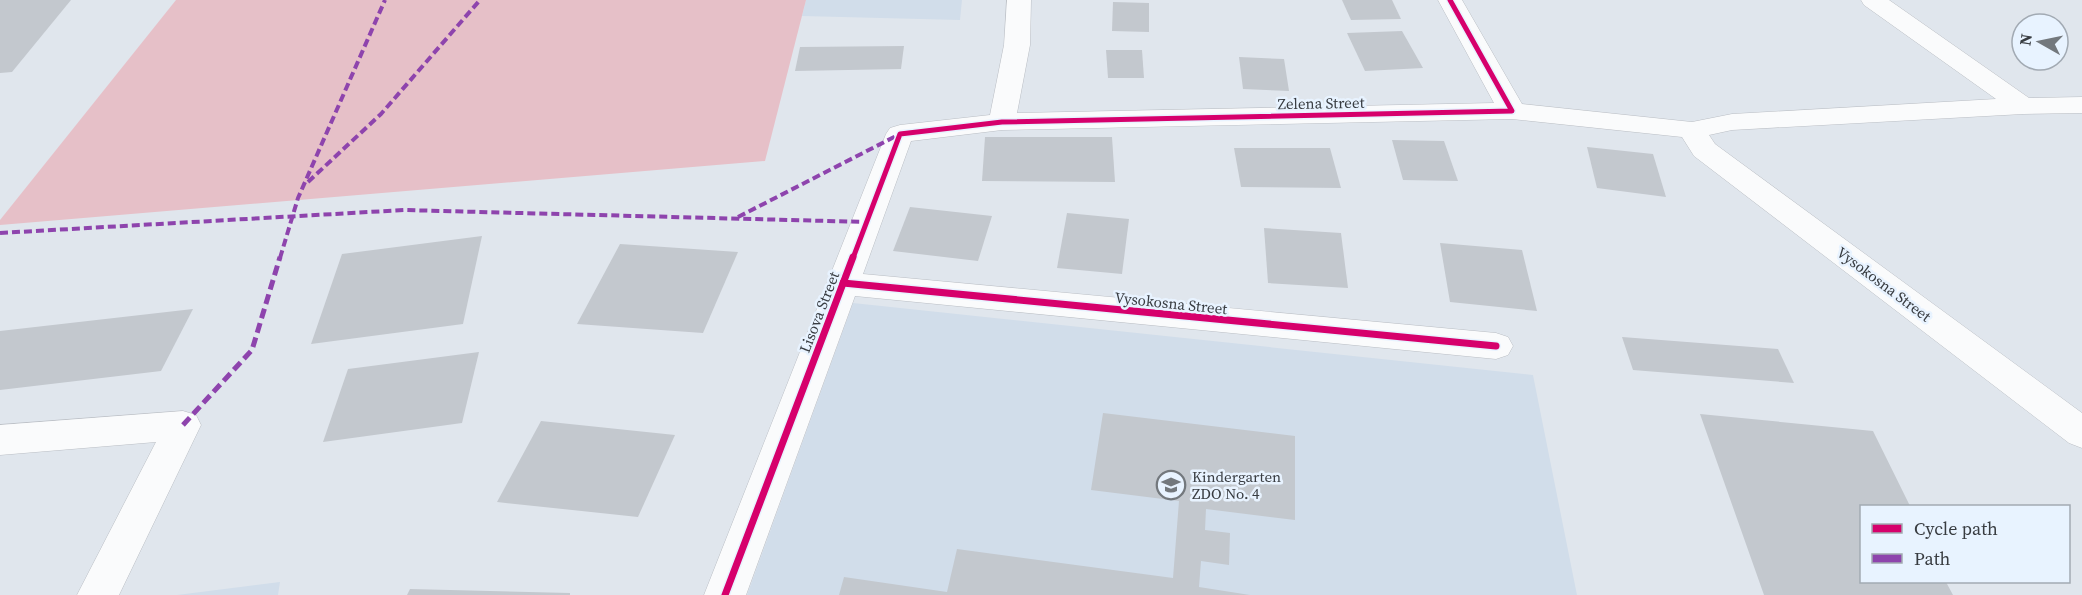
<svg xmlns="http://www.w3.org/2000/svg" width="2082" height="595" font-family="'Source Serif 4',serif">
  <style>
    .built { fill: #d1ddea }
    .green { fill: #e6c0c8 }
    .building { fill: #c3c8ce }
    .lines { fill: none; stroke-linecap: round; stroke-linejoin: round }
    .minor-casing { stroke: #babec4; stroke-width: 1 }
    .minor { fill: #fafbfc; fill-rule: evenodd }
    .quiet-far1 { stroke: #8e44ad; stroke-width: 4; stroke-dasharray: 8 4; stroke-linecap: butt }
    .quiet { stroke: #8e44ad; stroke-width: 5; stroke-dasharray: 10 5; stroke-linecap: butt }
    .cycleway-far1-casing { stroke: #e8f3ff; stroke-width: 8 }
    .cycleway-casing { stroke: #e8f3ff; stroke-width: 10 }
    .cycleway-far1 { stroke: #d6006c; stroke-width: 5 }
    .cycleway { stroke: #d6006c; stroke-width: 7 }
    .labels { text-anchor: middle; dominant-baseline: central; stroke-width: 5; stroke-linejoin: round; paint-order: stroke }
    .street-label { font-size: 15px; fill: #383c41; stroke: #e8f3ff }
    .poi-label { font-size: 15px; fill: #383c41; stroke: #e8f3ff; text-anchor: start }
  </style>
  <rect width="100%" height="100%" fill="#e0e6ed"/>
  <g class="built">
    <path d="M806 0H962L960 20 802 16Z"/>
    <path d="M853 303 1533 375 1577 595H747Z"/>
    <path d="M280 582 278 595H177Z"/>
  </g>
  <path class="green" d="M176 0H806L765 161 0 225V220Z"/>
  <g class="building">
    <path d="M0 0H71L12 72 0 73Z"/>
    <path d="M1342 0H1392L1401 19 1351 20Z"/>
    <path d="M1113 2 1149 3V32L1112 31Z"/>
    <path d="M1402 31 1423 68 1365 71 1347 33Z"/>
    <path d="M904 46 901 69 795 71 800 47Z"/>
    <path d="M1106 50H1142L1144 78H1108Z"/>
    <path d="M1239 57 1284 59 1289 91 1243 89Z"/>
    <path d="M985 137H1112L1115 182 982 181Z"/>
    <path d="M1392 140 1444 141 1458 181 1403 180Z"/>
    <path d="M1587 147 1653 154 1666 197 1597 188Z"/>
    <path d="M1234 148H1330L1341 188 1241 187Z"/>
    <path d="M910 207 992 216 978 261 893 251Z"/>
    <path d="M1067 213 1129 219 1122 274 1057 268Z"/>
    <path d="M1264 228 1341 233 1348 288 1268 283Z"/>
    <path d="M482 236 463 324 311 344 342 254Z"/>
    <path d="M1440 243 1522 250 1537 311 1450 302Z"/>
    <path d="M620 244 738 252 703 333 577 324Z"/>
    <path d="M193 309 161 371 0 390V331Z"/>
    <path d="M1622 337 1778 349 1794 383 1633 370Z"/>
    <path d="M479 352 462 423 323 442 348 369Z"/>
    <path d="M1103 413 1295 436V520L1206 509 1205 530 1230 533 1229 565 1201 561 1199 587 1250 595H839L844 577 947 592 957 549 1173 578 1179 501 1091 490Z"/>
    <path d="M1700 414 1873 431 1910 506H1862V582H1946L1953 595H1764Z"/>
    <path d="M541 421 675 435 638 517 497 502Z"/>
    <path d="M410 589 570 593V595H407Z"/>
  </g>
  <g class="lines">
    <g class="minor-casing">
      <g id="minor">
        <path d="M1007 0H1031L1030 45 1017 113 1494 103 1438 0H1462L1522 104 1692 122 1732 114 1996 99 1864 5 1861 0H1889L2029 98 2082 97V113L2023 114 1732 130 1709 135 1715 144 2082 413V448L2069 443 1694 156 1682 137 1512 119 1002 130 911 141 863 274 1496 333 1508 337 1513 346 1508 355 1496 359 855 296 746 595H704L886 134 890 128 900 125 990 115 1004 45Z"/>
        <path d="M183 411 196 415 201 425 119 595H77L156 442 0 455V425Z"/>
      </g>
    </g>
    <use href="#minor" class="minor"/>
    <g class="quiet-far1">
      <path d="M308 182 381 114 480 0"/>
      <path d="M738 217 900 134"/>
      <path d="M0 233 404 210 867 222"/>
      <path d="M280 258 298 198 385 0"/>
    </g>
    <path class="quiet" d="M183 425 252 350 280 257"/>
    <g class="cycleway-far1-casing">
      <path id="cycleway-far1" d="M853 258 900 134 1002 122 1512 111 1450 0"/>
    </g>
    <g class="cycleway-casing">
      <g id="cycleway">
        <path d="M843 283 1496 346"/>
        <path d="M725 595 853 257"/>
      </g>
    </g>
    <use href="#cycleway-far1" class="cycleway-far1"/>
    <use href="#cycleway" class="cycleway"/>
  </g>
  <defs>
    <g id="school-ring" transform="scale(1.5)"><circle r="9.5" fill="#e8f3ff" stroke="#73787d" stroke-width="1.5"/><path d="M0-5L7-2L0 1L-7-2ZM-4 1L0 2.5L4 1V4Q0 6-4 4Z" fill="#73787d"/></g>
  </defs>
  <g fill-rule="evenodd">
    <use href="#school-ring" x="1171" y="485"/>
  </g>
  <g class="labels">
    <g class="street-label">
      <text transform="translate(1321 103) rotate(-1)">Zelena Street</text>
      <text transform="translate(1884 284) rotate(37)">Vysokosna Street</text>
      <text transform="translate(1171 303) rotate(6)">Vysokosna Street</text>
      <text transform="translate(819 312) rotate(-69)">Lisova Street</text>
    </g>
    <g class="poi-label">
      <text x="1192" y="476">Kindergarten<tspan x="1192" dy="17">ZDO No. 4</tspan></text>
    </g>
  </g>
  <rect x="1860" y="505" width="210" height="78" fill="#e8f3ff" stroke="#a2aab3" stroke-width="1.5"/>
  <rect x="1872" y="524" width="30" height="9" fill="#d6006c" stroke="#a2aab3" stroke-width="1.5"/>
  <text x="1914" y="535" font-size="18" fill="#383c41">Cycle path</text>
  <rect x="1872" y="554" width="30" height="9" fill="#8e44ad" stroke="#a2aab3" stroke-width="1.5"/>
  <text x="1914" y="565" font-size="18" fill="#383c41">Path</text>
  <g transform="translate(2040 42) rotate(279)"><circle r="28" fill="#e8f3ff" stroke="#a2aab3" stroke-width="1.5"/>
  <path d="M0-4.5L10 22L0 15L-10 22Z" fill="#73787d"/>
  <text y="-9" font-size="16" font-weight="bold" text-anchor="middle" fill="#383c41">N</text>
  </g>
</svg>
